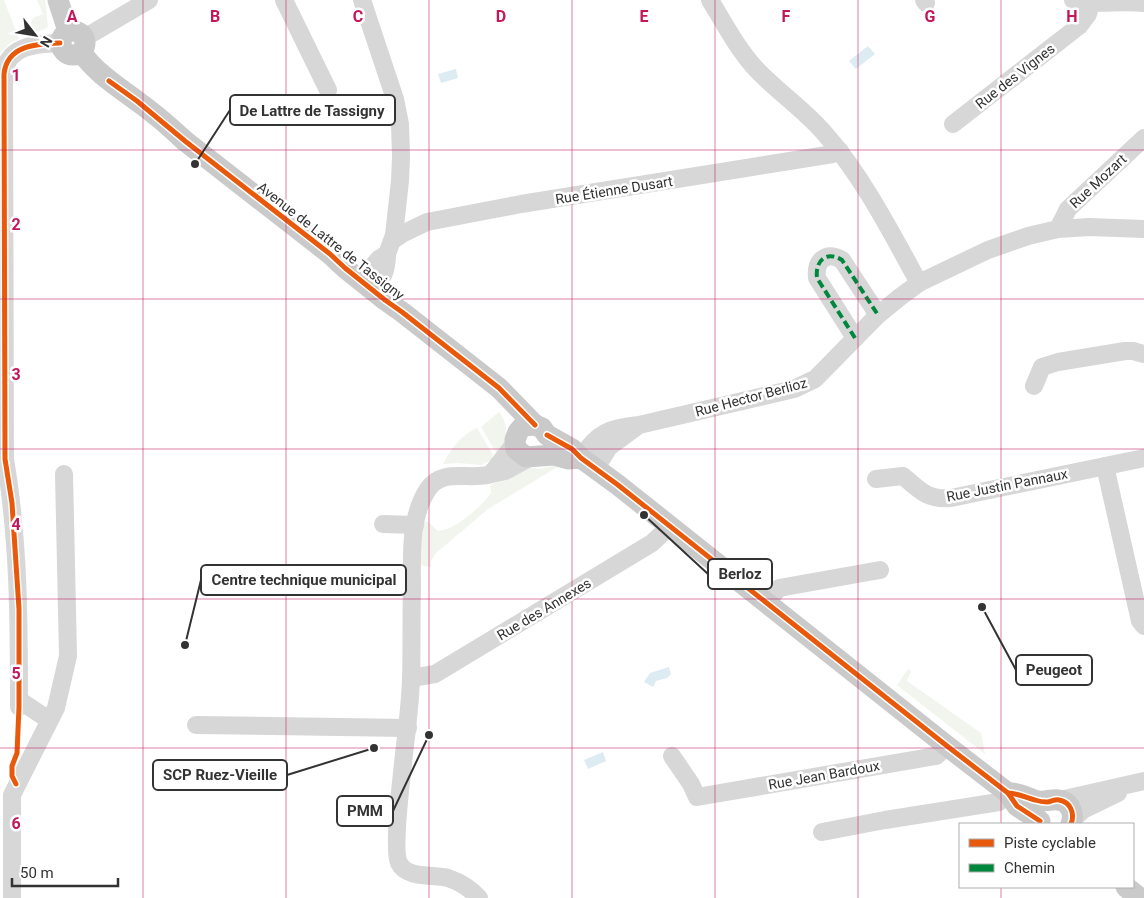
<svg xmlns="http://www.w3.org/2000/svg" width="1144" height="898" font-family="Roboto,sans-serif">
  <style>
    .green { fill: #f1f5ed }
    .water { fill: #ddebf3 }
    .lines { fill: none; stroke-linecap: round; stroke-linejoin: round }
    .minor { stroke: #d7d7d7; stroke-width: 18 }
    .major { stroke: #cacaca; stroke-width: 21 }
    .quiet { stroke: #00873e; stroke-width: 4; stroke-dasharray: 8 4; stroke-linecap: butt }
    .cycleway-casing { stroke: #fff; stroke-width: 8 }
    .cycleway { stroke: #e8590c; stroke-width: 5 }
    .grid { fill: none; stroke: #c2185b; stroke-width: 1; stroke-opacity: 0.55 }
    .labels { text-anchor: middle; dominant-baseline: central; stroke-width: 5; stroke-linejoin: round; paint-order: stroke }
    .street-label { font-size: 14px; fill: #333; stroke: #fff }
    .grid-label { font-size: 16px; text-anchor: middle; font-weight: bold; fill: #c2185b; stroke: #fff; stroke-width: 5; stroke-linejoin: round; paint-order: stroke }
    .leader { fill: none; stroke: #333; stroke-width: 2 }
    .callout-dot { fill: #333; stroke: #fff; stroke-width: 2 }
    .callout { fill: #fff; stroke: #333; stroke-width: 2 }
    .callout-label { font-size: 15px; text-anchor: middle; font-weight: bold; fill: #333 }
  </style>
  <rect width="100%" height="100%" fill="#fff"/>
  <g class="green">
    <path d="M0 0H4L19 39 11 42 0 53Z"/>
    <path d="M37 0H45L48 27 45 29 29 34 28 29 33 18 43 14Z"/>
    <path d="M499 412C511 428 506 439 499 457L481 427Z"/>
    <path d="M477 428 493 455 491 460 481 465 458 463 443 464C450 450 462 434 477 428Z"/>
    <path d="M553 466H559L488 509 436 553 431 561V567L419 565 423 522H428L438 531C455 530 481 507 491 493L490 485 529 467 538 469Z"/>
    <path d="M908 669 911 671 907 681 981 733 985 754 897 685Z"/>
  </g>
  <g class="water">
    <path d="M868 46 875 54 856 69 849 61Z"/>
    <path d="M456 69 458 78 441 83 438 74Z"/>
    <path d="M669 667 671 674 667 678 656 681 653 687 644 682 650 673Z"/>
    <path d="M603 752 606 761 588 769 584 760Z"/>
  </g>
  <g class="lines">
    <g class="minor">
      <path d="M284 0 328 90"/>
      <path d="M362 0 395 99 400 124 401 157 400 181 394 235 387 254"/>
      <path d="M710 0C724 23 738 50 757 70 779 93 806 111 826 135 863 177 892 234 919 283"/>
      <path d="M924 0 926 3"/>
      <path d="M1073 0C1096 6 1120 0 1144 3"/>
      <path d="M84 36 91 34 149 0"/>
      <path d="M953 124 1079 26 1088 14 1091 3"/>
      <path d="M1058 229 1068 209 1144 138"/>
      <path d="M393 240 402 234 427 222 521 204 833 154 840 151"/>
      <path d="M360 280 379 259 387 254C387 270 383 278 373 291"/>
      <path d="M855 338 817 278C815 261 826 250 842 260L878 315"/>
      <path d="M1034 386 1042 367 1058 362 1125 351H1133L1144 354"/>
      <path d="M515 443 491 474 505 471 529 458"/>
      <path d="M581 458C597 432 610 428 639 425L794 389 815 379 878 315 900 297 919 283 988 250 1028 236 1058 229 1089 227 1144 229"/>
      <path d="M1105 466 1140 621 1144 626"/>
      <path d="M596 468 609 447 635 428"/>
      <path d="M876 479 903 476C920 491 928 500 951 498L1144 458"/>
      <path d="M383 524 415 525"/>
      <path d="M767 602 779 588 880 570"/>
      <path d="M411 678 435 674 652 543 670 526"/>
      <path d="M19 700 49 720"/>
      <path d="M19 707C19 624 19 541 5 459L4 74C7 45 36 44 60 43"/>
      <path d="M196 725 408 728"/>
      <path d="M672 756 691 784 697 797 936 756 947 746"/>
      <path d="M1060 800 1144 781"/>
      <path d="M1073 819 1083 810 1118 793"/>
      <path d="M822 832 885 820 999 802 1008 793"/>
      <path d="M12 898V795L56 708 68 656 64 474"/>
      <path d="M479 898C470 888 460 882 448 878 433 874 407 879 399 863 393 851 400 791 402 773 405 742 410 711 411 679 412 649 411 619 412 589 412 556 409 518 428 489 443 467 470 481 491 474"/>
    </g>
    <g class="major">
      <path d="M58 0 68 31"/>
      <circle cx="73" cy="43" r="12"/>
      <path d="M81 52C96 73 117 86 137 101 154 113 170 127 185 141L330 254 345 268 385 300 402 312 499 388 535 425"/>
      <path d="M581 458 568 459 554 455 526 457 516 449 515 440 518 432 523 426 535 425 542 428 547 435 572 449 581 458 618 485 947 746 1008 793 1017 806 1040 821"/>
      <path d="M1011 793C1021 793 1029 799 1038 801 1046 802 1051 799 1058 800 1070 801 1075 814 1071 824"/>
      <path d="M1126 887 1140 898"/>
    </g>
    <path class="quiet" d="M855 338 817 278C815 261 826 250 842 260L878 315"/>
    <g class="cycleway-casing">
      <g id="cycleway">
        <path d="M109 81 137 101 185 141 330 254 345 268 385 300 402 312 499 388 535 425"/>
        <path d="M547 435 572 449 581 458 618 485 947 746 1008 793 1017 806 1040 821"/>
        <path d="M16 784 12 776V766L17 753 19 707V609L12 503 5 459 4 74C7 45 36 44 60 43"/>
        <path d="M1008 793C1018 793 1026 798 1035 800 1038 801 1044 802 1047 802 1051 802 1054 799 1059 800 1071 802 1075 814 1071 824"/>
      </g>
    </g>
    <use href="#cycleway" class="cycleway"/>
  </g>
  <path class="grid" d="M143 0V898M286 0V898M429 0V898M572 0V898M715 0V898M858 0V898M1001 0V824M0 150H1144M0 299H1144M0 449H1144M0 599H1144M0 748H1144M1001 887V898"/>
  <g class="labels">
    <g class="street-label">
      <text transform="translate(1015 76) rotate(-38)">Rue des Vignes</text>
      <text transform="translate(1098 181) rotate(-43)">Rue Mozart</text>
      <text transform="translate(614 190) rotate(-9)">Rue Étienne Dusart</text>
      <text transform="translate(331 241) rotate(38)">Avenue de Lattre de Tassigny</text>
      <text transform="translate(751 397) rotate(-15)">Rue Hector Berlioz</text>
      <text transform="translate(1007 485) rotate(-11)">Rue Justin Pannaux</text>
      <text transform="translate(544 609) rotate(-31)">Rue des Annexes</text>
      <text transform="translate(824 775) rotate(-10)">Rue Jean Bardoux</text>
    </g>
  </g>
  <g class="grid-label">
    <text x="72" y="22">A</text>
    <text x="215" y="22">B</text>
    <text x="358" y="22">C</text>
    <text x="501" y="22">D</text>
    <text x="644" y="22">E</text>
    <text x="786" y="22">F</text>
    <text x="930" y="22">G</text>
    <text x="1072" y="22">H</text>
    <text x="16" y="81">1</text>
    <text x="16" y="230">2</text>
    <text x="16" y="380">3</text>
    <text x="16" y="530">4</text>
    <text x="16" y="679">5</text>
    <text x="16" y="829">6</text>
  </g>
  <path class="leader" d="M195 164L230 110M644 515L708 574M185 645L201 580M982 607L1016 670M374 748L287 775M429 735L393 811"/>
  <g class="callout-dot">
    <circle cx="195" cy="164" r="5"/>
    <circle cx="644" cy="515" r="5"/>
    <circle cx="185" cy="645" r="5"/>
    <circle cx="982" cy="607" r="5"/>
    <circle cx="374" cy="748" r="5"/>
    <circle cx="429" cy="735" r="5"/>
  </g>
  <g class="callout">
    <rect x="230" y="95" width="165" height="30" rx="5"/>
    <rect x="708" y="559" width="64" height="30" rx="5"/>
    <rect x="201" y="565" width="205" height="30" rx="5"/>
    <rect x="1016" y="655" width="76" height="30" rx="5"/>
    <rect x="153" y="760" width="134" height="30" rx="5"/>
    <rect x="337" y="796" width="56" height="30" rx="5"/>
  </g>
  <g class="callout-label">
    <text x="312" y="116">De Lattre de Tassigny</text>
    <text x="740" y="579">Berloz</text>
    <text x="304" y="585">Centre technique municipal</text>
    <text x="1054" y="675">Peugeot</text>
    <text x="220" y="780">SCP Ruez-Vieille</text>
    <text x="365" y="816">PMM</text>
  </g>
  <rect x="959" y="823" width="175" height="65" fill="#ffffff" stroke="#adadad"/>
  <rect x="969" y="839" width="25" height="8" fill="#e8590c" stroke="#adadad"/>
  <text x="1004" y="848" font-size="15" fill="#333333">Piste cyclable</text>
  <rect x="969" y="864" width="25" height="8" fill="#00873e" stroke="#adadad"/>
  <text x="1004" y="873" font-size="15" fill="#333333">Chemin</text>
  <g transform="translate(35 35) rotate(121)" stroke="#ffffff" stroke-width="4" paint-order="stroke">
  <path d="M0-4L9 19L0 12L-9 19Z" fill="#333333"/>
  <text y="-8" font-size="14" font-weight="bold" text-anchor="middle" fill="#333333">N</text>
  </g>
  <path d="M12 878v8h106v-8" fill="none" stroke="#333333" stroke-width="2.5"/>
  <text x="20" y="878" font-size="15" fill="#333333" stroke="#ffffff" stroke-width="4" paint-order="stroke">50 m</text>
</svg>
